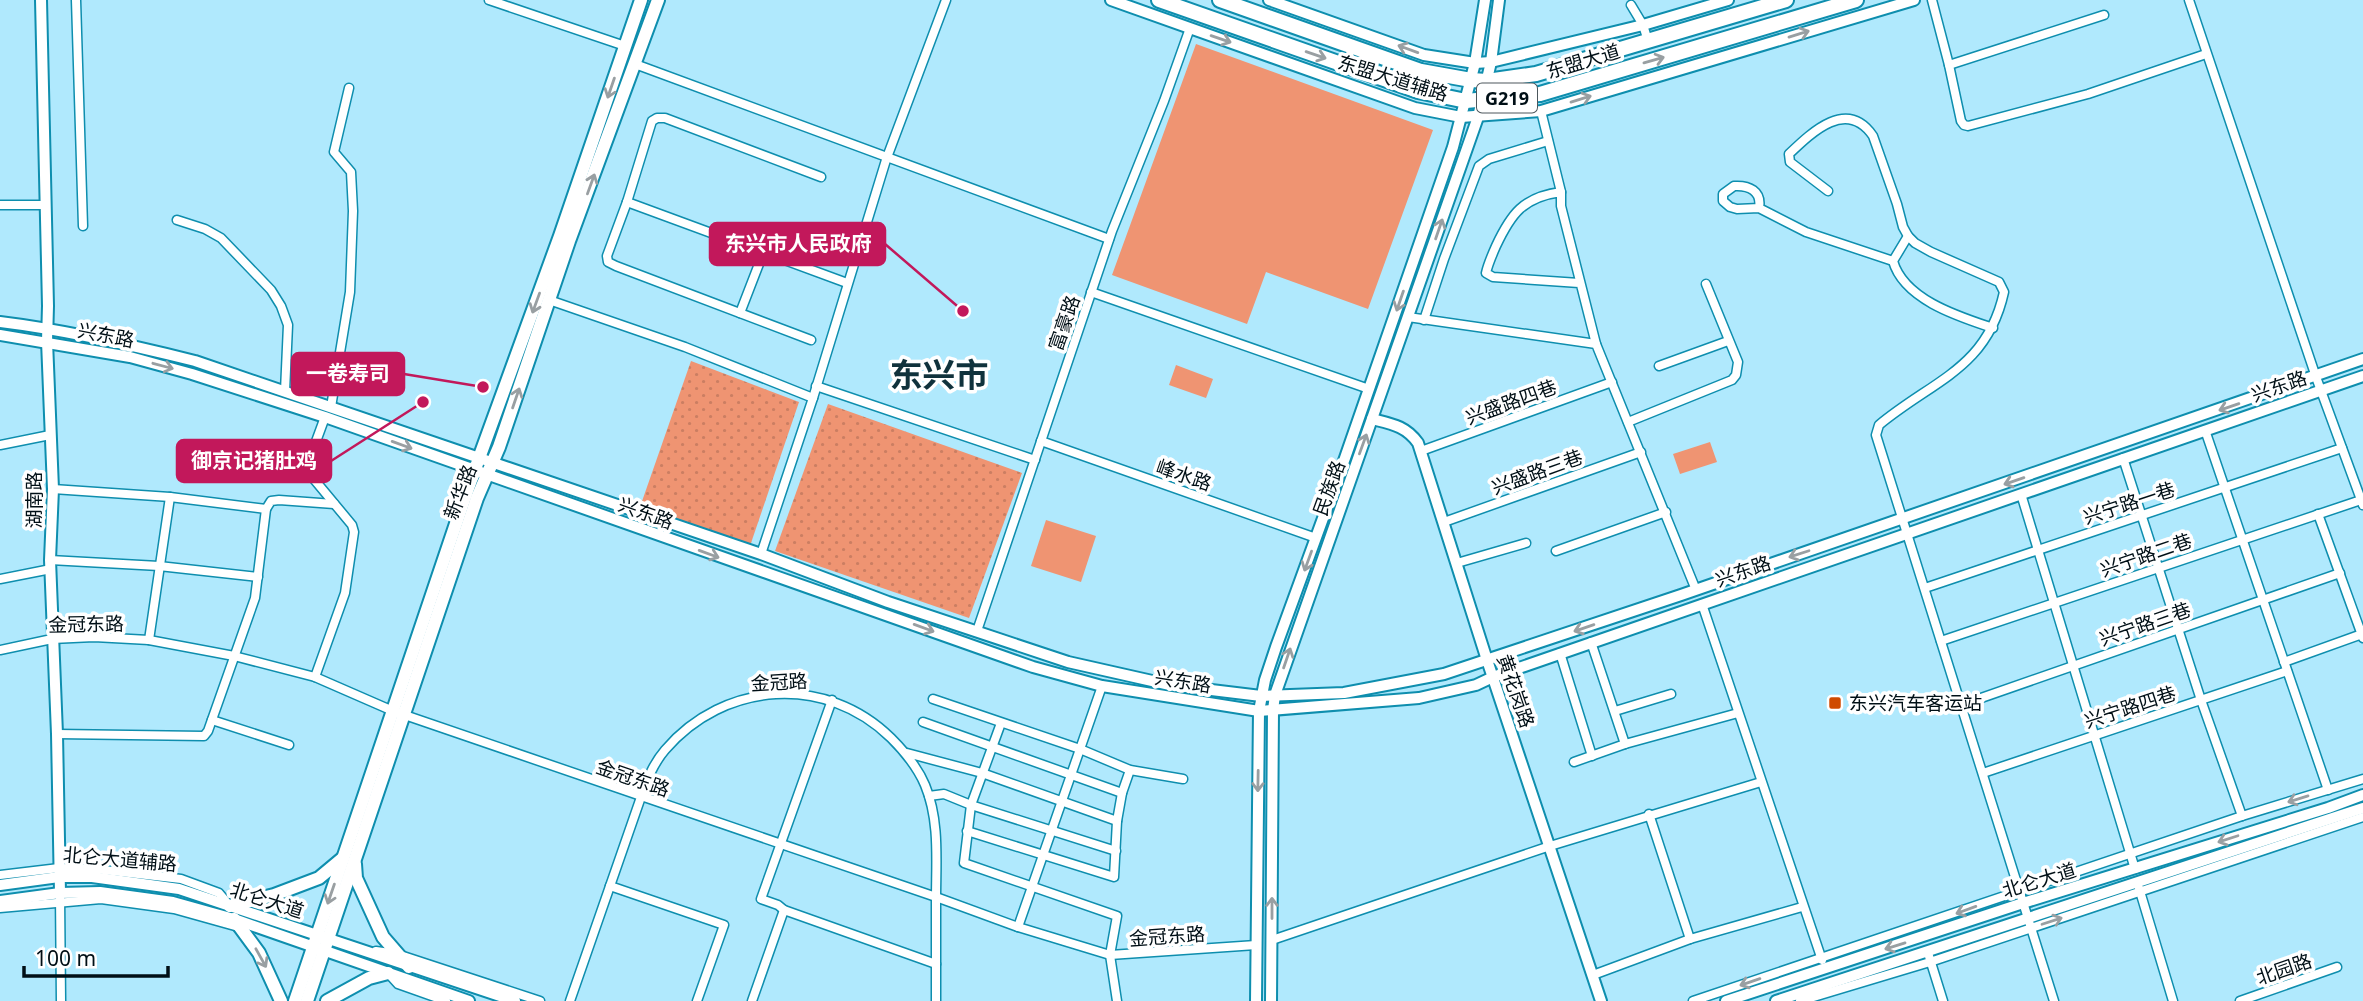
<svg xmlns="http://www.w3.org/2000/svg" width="2363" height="1001" font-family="'Noto Sans','Noto Sans SC',sans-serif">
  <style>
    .grass { fill: #ef9472 }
    .park { fill: url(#park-dots) }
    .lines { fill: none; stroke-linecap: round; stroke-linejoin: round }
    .street-casing { stroke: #0e8eae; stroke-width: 11 }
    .secondary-casing { stroke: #0e8eae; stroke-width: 14 }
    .primary-casing { stroke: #0e8eae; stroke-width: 16 }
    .highway-casing { stroke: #0e8eae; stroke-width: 18 }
    .street { stroke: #fff; stroke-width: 8 }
    .secondary { stroke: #fff; stroke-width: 10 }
    .primary { stroke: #fff; stroke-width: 12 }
    .highway { stroke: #fff; stroke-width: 14 }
    .oneway { stroke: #999fa2 }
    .poi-dot { fill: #cf4a00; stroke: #fff; stroke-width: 2.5 }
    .labels { text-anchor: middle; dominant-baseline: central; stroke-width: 7; stroke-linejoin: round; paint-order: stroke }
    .shield { fill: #fff; stroke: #4c575c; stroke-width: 2 }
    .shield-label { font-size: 18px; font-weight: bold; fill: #000f16 }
    .street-label { font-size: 19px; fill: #000f16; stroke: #fff }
    .poi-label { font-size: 19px; fill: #000f16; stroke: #fff; text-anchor: start }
    .town-label { font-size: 33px; font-weight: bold; fill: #10323c; stroke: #fff }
    .leader { fill: none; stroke: #c2185b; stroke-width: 2.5 }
    .callout-dot { fill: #c2185b; stroke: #fff; stroke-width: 2.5 }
    .callout { fill: #c2185b; stroke: #c2185b; stroke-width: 2.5 }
    .callout-label { font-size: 21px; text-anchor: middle; font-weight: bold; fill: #fff }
  </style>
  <defs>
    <pattern id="park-dots" width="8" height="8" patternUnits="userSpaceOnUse" patternTransform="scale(1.75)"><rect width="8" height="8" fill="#ef9472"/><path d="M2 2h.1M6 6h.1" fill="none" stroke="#cb7e62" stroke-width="1.8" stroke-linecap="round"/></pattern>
  </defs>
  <rect width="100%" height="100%" fill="#b0e9fd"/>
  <g class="grass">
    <path d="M1196 44 1433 130 1368 309 1266 272 1247 324 1112 275Z"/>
    <path d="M1176 365 1213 379 1206 398 1169 385Z"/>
    <path d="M1710 442 1717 462 1680 474 1673 454Z"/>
    <path d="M1046 520 1096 536 1081 582 1031 566Z"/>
  </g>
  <g class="park">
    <path d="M691 361 799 402 750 546 640 507Z"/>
    <path d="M828 404 1022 473 969 618 775 551Z"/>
  </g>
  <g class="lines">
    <g class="street-casing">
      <g id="street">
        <path d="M76 0 83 226"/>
        <path d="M489 0 625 46"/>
        <path d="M1932 0 1949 65 2104 15"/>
        <path d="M2189 0 2316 377 2363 505"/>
        <path d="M1631 5 1643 25 1648 41"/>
        <path d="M635 64 1109 239"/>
        <path d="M1949 65 1961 121 1964 125 1968 126 2088 94 2206 54"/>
        <path d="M1541 111 1561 192"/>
        <path d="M1828 191 1790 162 1789 154C1812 132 1847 98 1873 136L1897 204 1903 227 1908 236 1915 243 1931 252 1999 282 2004 292C1987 369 1933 380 1879 425L1876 435 2054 1001"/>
        <path d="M627 202 847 283"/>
        <path d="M0 205H46"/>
        <path d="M1759 208C1762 191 1749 185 1734 186L1723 194V201L1730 207 1737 209 1759 208 1806 232 1893 261"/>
        <path d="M177 220 205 229 221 238 271 290 281 306 288 325 285 391"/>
        <path d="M1908 236 1893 261C1904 300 1960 317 1993 328"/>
        <path d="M1579 283 1493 277 1486 273C1488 264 1492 255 1496 246 1511 214 1523 197 1561 192V206L1596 344"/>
        <path d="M1091 292 1369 389"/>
        <path d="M549 300 685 347 813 398"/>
        <path d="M740 313 764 251"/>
        <path d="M1408 317 1596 344 1696 590"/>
        <path d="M1424 320 1444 259 1479 166 1489 159 1548 141"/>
        <path d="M811 340 616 266 608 262 607 256 627 202 652 121 657 118H665L821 177"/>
        <path d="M1659 366 1728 341"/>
        <path d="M816 386 1035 460"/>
        <path d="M331 407 350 292 353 211 351 172 334 152 349 88"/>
        <path d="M1628 422 1732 380 1736 375 1738 362 1706 284"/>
        <path d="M2205 430 2328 790"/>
        <path d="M1041 441 1316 538"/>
        <path d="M0 445 50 435"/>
        <path d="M1421 451 1612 382"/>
        <path d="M2123 458 2201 700 2242 816"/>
        <path d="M53 489 170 497 266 509 271 501 279 500 334 504"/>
        <path d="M2021 494 2135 869"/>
        <path d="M2318 514 2363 638"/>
        <path d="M1444 522 1641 452"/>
        <path d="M1556 551 1666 512"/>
        <path d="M761 554 813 398 886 160 946 0"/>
        <path d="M50 560 159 566 258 577"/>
        <path d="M1457 563 1526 543"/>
        <path d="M0 579 51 569"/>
        <path d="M1925 588 2342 448"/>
        <path d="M1702 604 1822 960"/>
        <path d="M977 631 1112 231 1164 101 1190 28"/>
        <path d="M149 640 170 497"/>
        <path d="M1941 641 2361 500"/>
        <path d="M1591 642 1625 744"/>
        <path d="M0 650 52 639 94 637 149 640 234 656 315 677 393 711 936 897 1018 927 1110 955 1256 945"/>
        <path d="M1560 653 1592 756"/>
        <path d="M2284 662 2362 634"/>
        <path d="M315 677 345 593 354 532 352 525 308 472 307 466 325 417"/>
        <path d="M933 699 1080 749 1130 770 1183 779"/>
        <path d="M1961 705 2340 573"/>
        <path d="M1615 711 1671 694"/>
        <path d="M212 720 289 745"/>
        <path d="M923 722 1122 793"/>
        <path d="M1001 723 971 805 964 863 1117 916 1110 955 1117 1001"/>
        <path d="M57 734 204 736 208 731 255 598 266 509"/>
        <path d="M907 753 982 773 1117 821"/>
        <path d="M1574 762 1625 744 1738 713"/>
        <path d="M1983 773 2287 671"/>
        <path d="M929 796 944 794 971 805 1116 851"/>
        <path d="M967 831 1114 877 1117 821 1122 793 1130 770"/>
        <path d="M0 875 59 868 95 869 181 879 219 893 230 906"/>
        <path d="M610 886 724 925 697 1001"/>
        <path d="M2139 888 2173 1001"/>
        <path d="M60 895 61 1001"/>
        <path d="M0 908 101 899 174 909 242 928"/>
        <path d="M784 910 778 905 761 899 832 700"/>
        <path d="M1018 927 1102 686"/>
        <path d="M1690 939 1802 907"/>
        <path d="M1272 940 1550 846 1761 782"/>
        <path d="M376 951 397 954 540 1001"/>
        <path d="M1928 953 1943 1001"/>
        <path d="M388 973 398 984 446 1001"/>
        <path d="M1593 975 1690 939 1649 814"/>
        <path d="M570 1001 641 797C647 780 653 764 665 750 724 681 826 674 891 738 905 752 917 766 925 785 940 821 936 861 936 900 936 934 936 967 936 1001"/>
        <path d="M752 1001 784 910 936 964"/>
        <path d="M1693 1001 2242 816 2363 779"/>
        <path d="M1800 1001 1930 962 2363 817"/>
        <path d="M2240 1001 2337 967"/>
      </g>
    </g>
    <g class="secondary-casing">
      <g id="secondary">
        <path d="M41 0 48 306 47 341 53 489 50 560 57 734 60 893"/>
        <path d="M1111 0 1415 108 1461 117 1541 111 1914 0"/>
        <path d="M1269 0 1424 55 1475 63 1491 62 1643 25 1728 0"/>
        <path d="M0 322C66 330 131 345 195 361L761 554 888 602 1068 662 1170 685 1261 696 1344 693 1444 674 1681 595 2363 359"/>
        <path d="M0 335 130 357 192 374 325 417 1033 667 1102 686 1259 711 1419 698 1476 685 1493 677 2363 376"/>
        <path d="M1372 419C1392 424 1406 426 1418 443L1487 660 1601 1001"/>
        <path d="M0 885 59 877H92L179 889 515 1001"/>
        <path d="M0 901 60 893 100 892 173 902 234 919 469 1001"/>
        <path d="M1256 1001 1259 711 1265 680 1276 647 1345 458 1453 147 1475 63 1485 0"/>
        <path d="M1271 1001 1273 710 1275 695 1478 117 1491 62 1499 0"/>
        <path d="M1726 1001 2023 903 2328 808 2363 795"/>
        <path d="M1776 1001 2363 808"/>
      </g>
    </g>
    <g class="primary-casing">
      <g id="primary">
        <path d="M355 864 356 878 383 937 409 967"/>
        <path d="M230 906 274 895 319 878 343 858"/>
        <path d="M234 919 259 953 281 1001"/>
        <path d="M295 1001 466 494 560 236 641 0"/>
        <path d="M307 1001 477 498 499 447 569 241 658 0"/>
        <path d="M327 1001 369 978 388 973"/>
      </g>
    </g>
    <g class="highway-casing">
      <g id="highway">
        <path d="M1159 0 1418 91 1466 101 1540 94 1856 0"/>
        <path d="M1220 0 1421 71 1471 80 1487 81 1536 74 1786 0"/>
      </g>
    </g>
    <use href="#street" class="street"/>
    <use href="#secondary" class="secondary"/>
    <use href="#primary" class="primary"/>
    <use href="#highway" class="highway"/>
  </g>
  <defs><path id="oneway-shaft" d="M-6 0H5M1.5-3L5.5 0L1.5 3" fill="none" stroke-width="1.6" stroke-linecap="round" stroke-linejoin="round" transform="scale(1.75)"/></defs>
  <g class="oneway">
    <use href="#oneway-shaft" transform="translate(1799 34) rotate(-17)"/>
    <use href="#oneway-shaft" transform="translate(1221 39) rotate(19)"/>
    <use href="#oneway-shaft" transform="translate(1408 49) rotate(-160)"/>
    <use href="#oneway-shaft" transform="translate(1316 55) rotate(19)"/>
    <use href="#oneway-shaft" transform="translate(1654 60) rotate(-16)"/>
    <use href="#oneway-shaft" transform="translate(611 88) rotate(109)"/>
    <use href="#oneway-shaft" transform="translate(1581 99) rotate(-17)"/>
    <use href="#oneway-shaft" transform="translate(591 184) rotate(-70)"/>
    <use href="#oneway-shaft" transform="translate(1439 229) rotate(-71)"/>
    <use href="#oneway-shaft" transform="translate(1400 301) rotate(109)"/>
    <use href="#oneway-shaft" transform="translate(536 303) rotate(110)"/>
    <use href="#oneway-shaft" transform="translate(163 366) rotate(15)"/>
    <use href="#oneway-shaft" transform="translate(516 398) rotate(-71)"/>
    <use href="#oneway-shaft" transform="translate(2229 407) rotate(161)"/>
    <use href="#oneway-shaft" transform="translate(1363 444) rotate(-70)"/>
    <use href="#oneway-shaft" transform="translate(402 445) rotate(20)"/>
    <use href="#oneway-shaft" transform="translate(2014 481) rotate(161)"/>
    <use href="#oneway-shaft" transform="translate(709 554) rotate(20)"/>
    <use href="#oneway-shaft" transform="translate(1799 554) rotate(162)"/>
    <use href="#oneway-shaft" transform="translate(1308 561) rotate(110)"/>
    <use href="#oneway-shaft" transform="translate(924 628) rotate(20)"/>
    <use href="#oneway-shaft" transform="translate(1584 628) rotate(161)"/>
    <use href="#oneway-shaft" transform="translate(1287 658) rotate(-71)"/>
    <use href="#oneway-shaft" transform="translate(1258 781) rotate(91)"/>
    <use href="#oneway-shaft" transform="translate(2298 799) rotate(163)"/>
    <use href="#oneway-shaft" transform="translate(2228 839) rotate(162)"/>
    <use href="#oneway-shaft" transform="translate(331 894) rotate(109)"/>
    <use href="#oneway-shaft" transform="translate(1272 908) rotate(-90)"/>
    <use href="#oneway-shaft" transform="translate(1966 910) rotate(160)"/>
    <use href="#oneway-shaft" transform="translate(2052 921) rotate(-18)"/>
    <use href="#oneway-shaft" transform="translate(1895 946) rotate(163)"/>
    <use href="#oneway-shaft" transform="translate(261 958) rotate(61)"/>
    <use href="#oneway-shaft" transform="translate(1750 982) rotate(161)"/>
  </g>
  <rect class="poi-dot" x="1828" y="696" width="14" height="14" rx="3.5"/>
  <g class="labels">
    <rect class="shield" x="1477" y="83.5" width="60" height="29" rx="5"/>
    <g class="shield-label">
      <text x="1507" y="98">G219</text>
    </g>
    <g class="street-label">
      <text transform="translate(1583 61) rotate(-17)">东盟大道</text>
      <text transform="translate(1393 78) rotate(17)">东盟大道辅路</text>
      <text transform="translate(1064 323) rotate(-71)">富豪路</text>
      <text transform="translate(106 335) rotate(11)">兴东路</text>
      <text transform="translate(2279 386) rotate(-19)">兴东路</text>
      <text transform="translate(1511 402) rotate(-20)">兴盛路四巷</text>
      <text transform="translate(1537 472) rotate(-20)">兴盛路三巷</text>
      <text transform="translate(1184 475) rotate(19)">峰水路</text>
      <text transform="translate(1329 488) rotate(-70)">民族路</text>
      <text transform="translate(460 492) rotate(-69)">新华路</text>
      <text transform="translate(34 500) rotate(-90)">湖南路</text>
      <text transform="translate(2129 503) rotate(-18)">兴宁路一巷</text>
      <text transform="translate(646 513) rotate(20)">兴东路</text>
      <text transform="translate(2146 555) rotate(-19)">兴宁路二巷</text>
      <text transform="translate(1743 571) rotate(-19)">兴东路</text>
      <text transform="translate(86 624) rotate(-1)">金冠东路</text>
      <text transform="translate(2145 624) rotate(-19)">兴宁路三巷</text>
      <text transform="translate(1183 681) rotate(9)">兴东路</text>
      <text transform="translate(779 682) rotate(-3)">金冠路</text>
      <text transform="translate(1516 691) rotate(71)">黄花岗路</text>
      <text transform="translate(2130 707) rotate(-18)">兴宁路四巷</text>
      <text transform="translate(633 778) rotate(19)">金冠东路</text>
      <text transform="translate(120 859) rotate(5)">北仑大道辅路</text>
      <text transform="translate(2039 880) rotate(-17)">北仑大道</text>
      <text transform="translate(267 900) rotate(18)">北仑大道</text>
      <text transform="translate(1167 936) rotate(-4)">金冠东路</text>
      <text transform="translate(2284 969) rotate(-19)">北园路</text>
    </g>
    <g class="poi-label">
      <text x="1849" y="703">东兴汽车客运站</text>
    </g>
    <g class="town-label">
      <text x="939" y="374">东兴市</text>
    </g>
  </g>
  <path class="leader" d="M963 311L885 244M483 387L404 374M423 402L331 461"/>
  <g class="callout-dot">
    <circle cx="963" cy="311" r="7"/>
    <circle cx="483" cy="387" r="7"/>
    <circle cx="423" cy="402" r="7"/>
  </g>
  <g class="callout">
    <rect x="710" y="223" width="175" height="42" rx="7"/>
    <rect x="292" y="353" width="112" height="42" rx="7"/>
    <rect x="177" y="440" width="154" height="42" rx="7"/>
  </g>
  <g class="callout-label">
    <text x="798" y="251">东兴市人民政府</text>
    <text x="348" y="381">一卷寿司</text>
    <text x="254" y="468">御京记猪肚鸡</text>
  </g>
  <path d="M24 966v10h144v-10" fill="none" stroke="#000f16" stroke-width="3.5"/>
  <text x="35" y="966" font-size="21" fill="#000f16" stroke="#ffffff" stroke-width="5" paint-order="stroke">100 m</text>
</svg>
